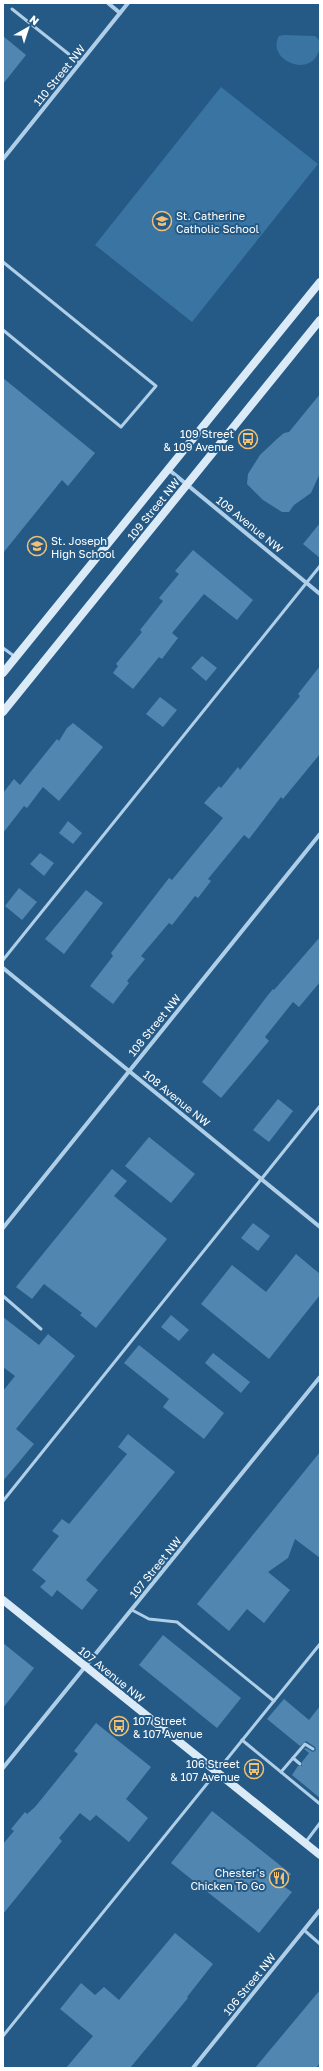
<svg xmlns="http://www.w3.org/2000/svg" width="323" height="2071" font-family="'Golos Text',sans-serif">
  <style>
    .green { fill: #3974a3 }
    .building { fill: #5186b0 }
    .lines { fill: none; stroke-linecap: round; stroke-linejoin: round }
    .service { stroke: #afcfe8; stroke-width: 3 }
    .minor { stroke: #afcfe8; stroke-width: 4 }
    .secondary { stroke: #daeaf7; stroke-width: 8 }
    .labels { text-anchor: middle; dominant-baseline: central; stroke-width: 4; stroke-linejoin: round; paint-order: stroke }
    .street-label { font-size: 11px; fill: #fff; stroke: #255a86 }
    .poi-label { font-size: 11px; fill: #fff; stroke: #255a86; text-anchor: start }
  </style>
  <rect width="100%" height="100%" fill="#255a86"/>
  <g class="green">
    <path d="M284 35 315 36 320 41C320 83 264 62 279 36Z"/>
    <path d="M221 87 318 164 192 322 95 245Z"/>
  </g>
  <g class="building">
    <path d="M3 36 26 55 3 84Z"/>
    <path d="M3 378 95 453 68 486 62 480 3 553Z"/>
    <path d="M320 394V473L311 493 294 505 289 512H282L263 500 247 484 248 474 260 455 278 438 284 433 289 432Z"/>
    <path d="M320 523V558L303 544Z"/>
    <path d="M193 550 253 600 237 620 204 594 172 633 178 638 162 659 159 657 133 689 113 673 118 666 116 664 142 632 140 630 163 601 159 598 179 574 175 571Z"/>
    <path d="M202 656 217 668 206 681 191 668Z"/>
    <path d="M320 666V754L283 799 281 797 249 839 244 835 208 879 211 881 198 898 195 896 172 925 169 923 141 956 145 959 127 981 129 983 113 1004 90 986 113 956 111 953 169 878 172 880 223 818 204 803 219 786 221 788 238 767 240 770 300 696 298 694Z"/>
    <path d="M160 697 177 710 163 727 146 714Z"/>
    <path d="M73 723 103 747 59 801 43 787 27 808 24 806 3 833V793L14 779 20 785 57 739 59 741 67 728Z"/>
    <path d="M68 821 82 833 73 844 59 833Z"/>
    <path d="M40 853 54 863 44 876 30 864Z"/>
    <path d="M19 888 37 902 22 920 5 906Z"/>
    <path d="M86 890 103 903 64 954 45 939Z"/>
    <path d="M320 937V982L299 1007 293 1002 265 1037 269 1041 221 1098 202 1082 268 995 273 989 274 990Z"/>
    <path d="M278 1099 293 1111 269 1142 253 1130Z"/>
    <path d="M149 1137 195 1174 171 1203 125 1166Z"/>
    <path d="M112 1169 127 1181 114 1196 167 1239 96 1328 80 1315 82 1313 44 1284 32 1299 16 1287Z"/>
    <path d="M253 1223 270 1236 258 1251 241 1238Z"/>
    <path d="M296 1254 320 1274V1295L269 1359 201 1304 232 1265 266 1292Z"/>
    <path d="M171 1315 189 1330 179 1341 161 1327Z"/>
    <path d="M3 1317 39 1345 48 1334 75 1356 16 1429 34 1444 3 1481V1391L15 1376 3 1367Z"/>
    <path d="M139 1345 224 1413 204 1439 163 1407 169 1399 124 1363Z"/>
    <path d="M213 1353 250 1382 241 1393 205 1363Z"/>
    <path d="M128 1434 175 1472 86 1580 98 1590 82 1610 57 1590 52 1597 40 1587 46 1581 32 1570 59 1536 52 1531 62 1519 69 1524 127 1454 118 1447Z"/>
    <path d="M320 1452V1558L295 1539 288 1558 268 1572 290 1590 264 1623 247 1609 229 1631 197 1604Z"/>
    <path d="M163 1635 241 1698 217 1728 139 1665Z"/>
    <path d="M3 1643 34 1668 3 1708Z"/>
    <path d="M284 1699 309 1720 320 1706V1798L292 1775 298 1766H302V1762L309 1753 304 1749 306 1748 313 1752 316 1750 315 1747 306 1741 300 1746 267 1719Z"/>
    <path d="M96 1723 151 1767 126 1799 148 1818 129 1842 96 1815 90 1821 80 1813 59 1838 62 1841 3 1914V1844L14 1831 11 1829 25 1812 27 1814 35 1807 78 1754 74 1751Z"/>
    <path d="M212 1811 291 1874 282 1885 292 1892 259 1933 171 1863Z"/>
    <path d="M175 1933 213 1964 187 1997 188 1998 130 2068H66L93 2036 60 2009 81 1983 95 1995 104 1987 119 2000Z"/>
    <path d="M320 1990V2063L316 2068H255Z"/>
  </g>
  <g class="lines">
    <g class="service">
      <path d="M12 9 80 63"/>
      <path d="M3 262 156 386 121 427 3 330"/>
      <path d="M3 648 14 656"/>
      <path d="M3 960 320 566"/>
      <path d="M3 1296 41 1329"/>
      <path d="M3 1501 320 1106"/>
      <path d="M132 1610 149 1619 177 1622 274 1701"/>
      <path d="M242 1740 320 1804"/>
      <path d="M293 1758 300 1764"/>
      <path d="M281 1772 305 1744 313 1749"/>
      <path d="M305 1843 320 1823"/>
      <path d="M304 1930 320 1944"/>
      <path d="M3 2036 320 1644"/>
    </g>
    <g class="minor">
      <path d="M108 3 120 13"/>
      <path d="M3 159 128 3"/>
      <path d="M168 469 320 594"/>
      <path d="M3 968 320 1227"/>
      <path d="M3 1228 320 834"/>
      <path d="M3 1768 320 1377"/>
      <path d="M193 2068 320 1910"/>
    </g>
    <g class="secondary">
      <path d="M3 673 320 282"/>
      <path d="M3 712 320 320"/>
      <path d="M3 1600 320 1855"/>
    </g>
  </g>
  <defs>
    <g id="school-ring" transform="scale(1)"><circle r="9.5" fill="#255a86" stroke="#f2c073" stroke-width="1.5"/><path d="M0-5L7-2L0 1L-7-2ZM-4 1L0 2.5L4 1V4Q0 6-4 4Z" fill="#f2c073"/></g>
    <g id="bus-ring" transform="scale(1)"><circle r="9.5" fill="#255a86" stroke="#f2c073" stroke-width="1.5"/><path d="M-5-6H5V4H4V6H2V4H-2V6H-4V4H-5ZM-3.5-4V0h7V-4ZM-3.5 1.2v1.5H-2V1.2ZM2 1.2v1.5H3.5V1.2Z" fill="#f2c073"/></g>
    <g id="restaurant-ring" transform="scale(1)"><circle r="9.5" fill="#255a86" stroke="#f2c073" stroke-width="1.5"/><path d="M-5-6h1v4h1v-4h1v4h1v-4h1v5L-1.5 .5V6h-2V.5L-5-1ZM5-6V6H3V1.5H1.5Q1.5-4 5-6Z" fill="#f2c073"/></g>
  </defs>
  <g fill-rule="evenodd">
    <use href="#school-ring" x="162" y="221"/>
    <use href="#bus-ring" x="248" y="439"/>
    <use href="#school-ring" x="37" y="546"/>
    <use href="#bus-ring" x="119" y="1726"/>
    <use href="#bus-ring" x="254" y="1769"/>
    <use href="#restaurant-ring" x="279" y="1878"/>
  </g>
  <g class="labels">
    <g class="street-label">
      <text transform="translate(59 75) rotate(-51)">110 Street NW</text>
      <text transform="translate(153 509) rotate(-51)">109 Street NW</text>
      <text transform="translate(250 524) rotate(39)">109 Avenue NW</text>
      <text transform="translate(154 1025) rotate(-51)">108 Street NW</text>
      <text transform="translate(177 1098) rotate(39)">108 Avenue NW</text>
      <text transform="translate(155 1567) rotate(-51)">107 Street NW</text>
      <text transform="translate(112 1674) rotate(39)">107 Avenue NW</text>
      <text transform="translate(249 1984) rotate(-51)">106 Street NW</text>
    </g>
    <g class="poi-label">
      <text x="176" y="215">St. Catherine<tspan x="176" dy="13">Catholic School</tspan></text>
      <text x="234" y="433" text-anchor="end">109 Street<tspan x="234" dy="13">&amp; 109 Avenue</tspan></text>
      <text x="51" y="540">St. Joseph<tspan x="51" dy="13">High School</tspan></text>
      <text x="133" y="1720">107 Street<tspan x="133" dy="13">&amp; 107 Avenue</tspan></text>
      <text x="240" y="1763" text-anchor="end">106 Street<tspan x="240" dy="13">&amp; 107 Avenue</tspan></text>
      <text x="265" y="1872" text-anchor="end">Chester's<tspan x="265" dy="13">Chicken To Go</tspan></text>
    </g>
  </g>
  <rect width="323" height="2071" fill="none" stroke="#ffffff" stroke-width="8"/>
  <g transform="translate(28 28) rotate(39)" stroke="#255a86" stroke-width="3" paint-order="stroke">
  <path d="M0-3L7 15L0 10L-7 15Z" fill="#ffffff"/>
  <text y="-6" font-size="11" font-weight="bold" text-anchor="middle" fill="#ffffff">N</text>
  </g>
</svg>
